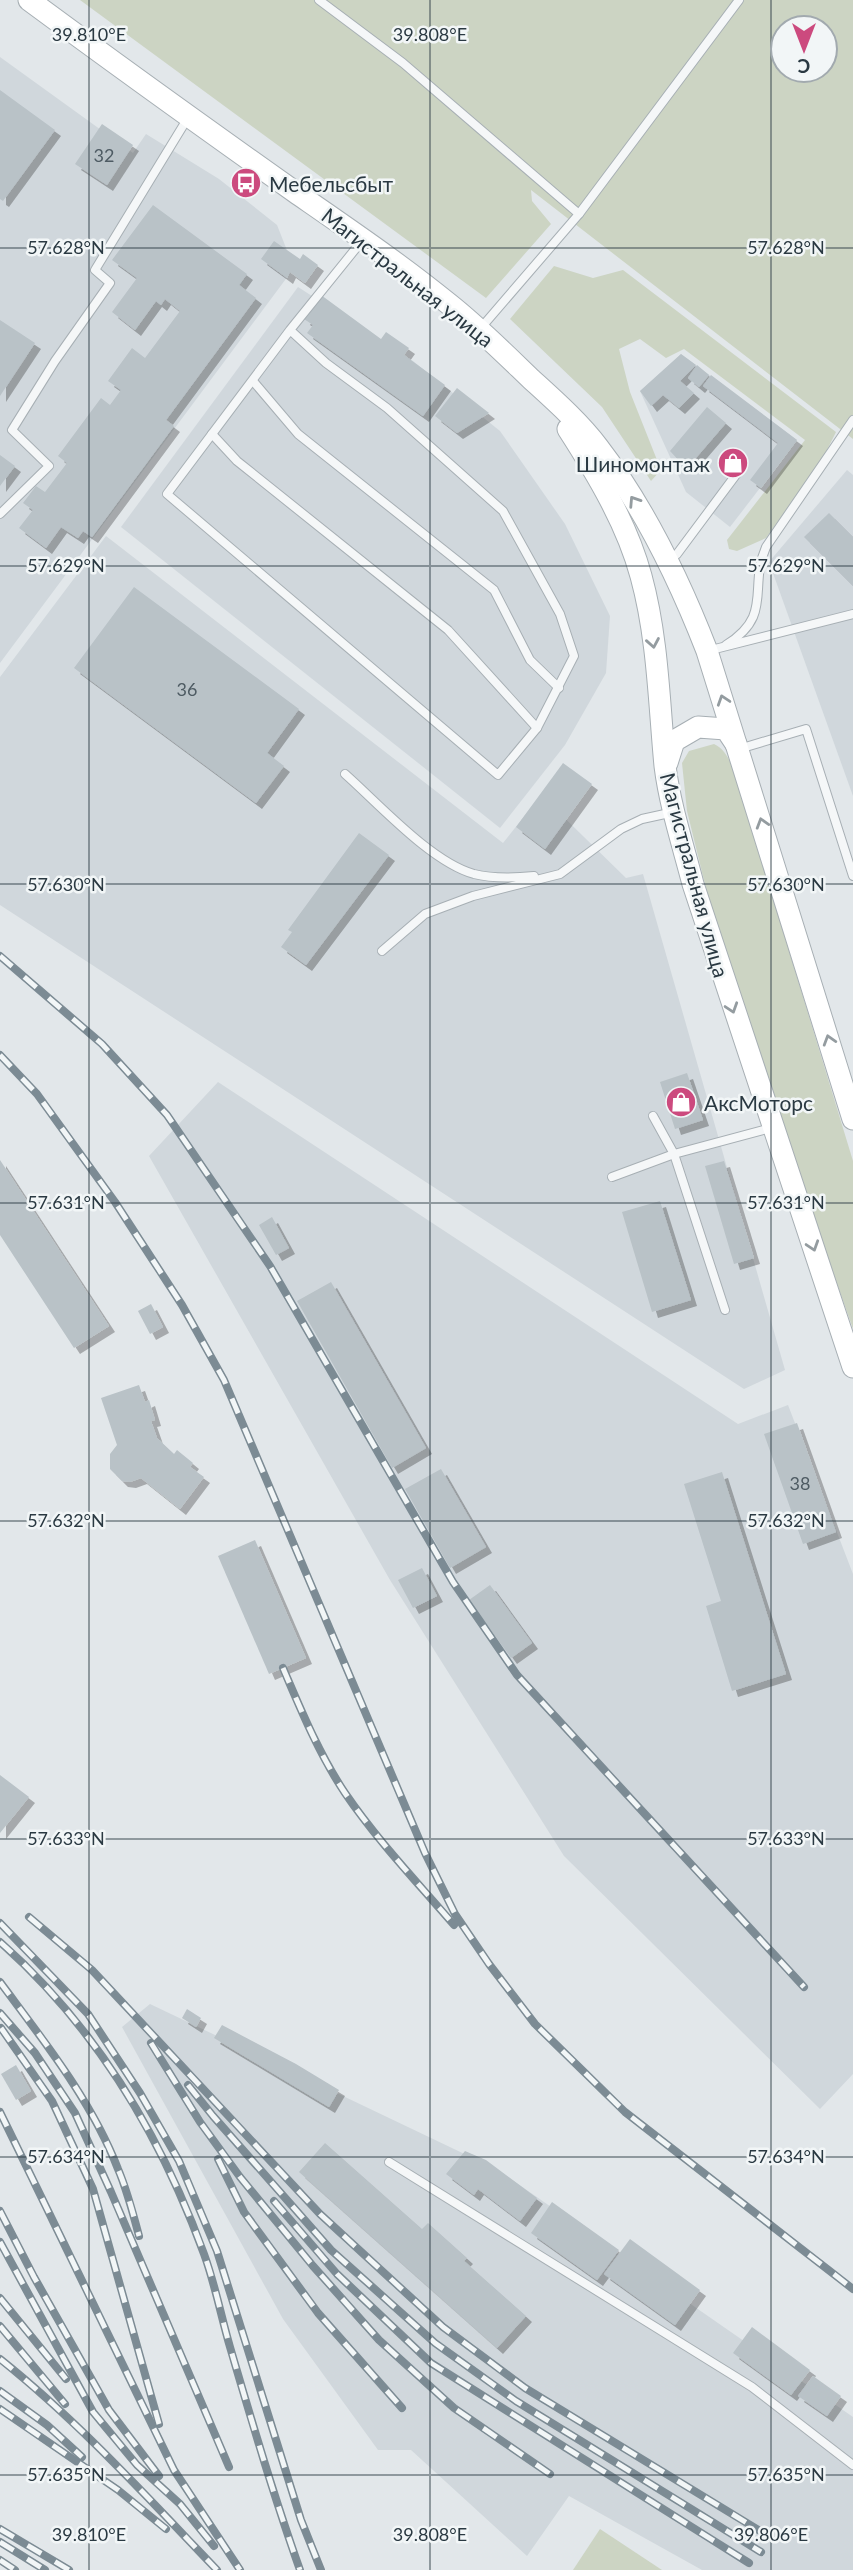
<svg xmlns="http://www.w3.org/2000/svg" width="853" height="2570" font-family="Lato,sans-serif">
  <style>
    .built { fill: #d0d7dc }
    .green { fill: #ccd4c3; fill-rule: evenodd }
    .building { fill: #b9c2c7; filter: url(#shadow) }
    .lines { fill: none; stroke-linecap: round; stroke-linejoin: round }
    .lane-casing { stroke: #a7afb4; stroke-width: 10 }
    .secondary-casing { stroke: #a7afb4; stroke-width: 23 }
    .lane { stroke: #f5f7f8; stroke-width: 8 }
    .secondary { stroke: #fff; stroke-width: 21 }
    .rail-casing { stroke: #7c8b94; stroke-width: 8 }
    .rail { stroke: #f2f6f7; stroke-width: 5; stroke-dasharray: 16; stroke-linecap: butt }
    .oneway { stroke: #949ca0 }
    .ticks { fill: none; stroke: #2a3942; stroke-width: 2; stroke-opacity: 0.45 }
    .labels { text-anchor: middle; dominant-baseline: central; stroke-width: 5; stroke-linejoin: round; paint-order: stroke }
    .number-label { font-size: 18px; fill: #4e5b63 }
    .poi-label { font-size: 21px; fill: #2a3942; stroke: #f2f6f7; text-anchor: start }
    .street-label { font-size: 21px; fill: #2a3942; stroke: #f2f6f7 }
    .ticks-label { font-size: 18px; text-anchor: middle; fill: #2a3942; stroke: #f2f6f7; stroke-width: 5; stroke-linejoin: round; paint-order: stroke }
  </style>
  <defs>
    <filter id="shadow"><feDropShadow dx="6" dy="6" stdDeviation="0" flood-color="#0004"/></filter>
  </defs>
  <rect width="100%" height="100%" fill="#e2e7ea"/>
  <g class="built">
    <path d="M0 57 133 153 146 134 219 179 277 225 294 268 0 663Z"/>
    <path d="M298 287 413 361 500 431 565 524 610 616 606 673 565 745 500 828 121 527Z"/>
    <path d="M681 354 797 440 730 527 686 492 640 391Z"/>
    <path d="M847 470 853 475V796L769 562Z"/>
    <path d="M106 536 503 843 541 795 626 878 643 874 785 1370 744 1389 0 905V677Z"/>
    <path d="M218 1082 738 1424 788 1405 853 1574V2074L820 2109 564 1856 390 1580 149 1156Z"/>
    <path d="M150 2004 498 2170 853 2417V2570H702L569 2496 527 2556 411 2450H378L283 2319 122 2027Z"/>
  </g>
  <g class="green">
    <path d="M80 0H853V439L531 190 532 201 551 224 486 298ZM783 28H825V70H783Z"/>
    <path d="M554 266 593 278 623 270 836 432 822 460 766 538 737 551 729 549 727 540 805 440 684 349 666 358 640 339 619 349 630 392 661 470 651 481 602 407 510 319Z"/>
    <path d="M714 744C733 752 738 787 745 806L853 1161V1329L746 1025 714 921 687 811 682 763 689 751Z"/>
    <path d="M600 2529 662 2570H573Z"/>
  </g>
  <g class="building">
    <path d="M0 90 55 130 3 201 0 199Z"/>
    <path d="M102 124 133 145 107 185 75 164Z"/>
    <path d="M153 205 247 274 239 285 256 298 166 420 174 426 92 537 83 531 78 538 61 527 46 548 19 528 33 510 23 503 36 486 45 492 67 463 58 456 101 398 110 405 121 390 108 381 132 348 145 358 180 311 165 299 161 305 156 301 135 330 112 312 137 278 112 260Z"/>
    <path d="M274 241 300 259 303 254 318 265 305 283 290 272 287 278 261 259Z"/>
    <path d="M321 295 381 339 386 332 409 348 404 355 445 385 423 416 307 333 313 325 304 319Z"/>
    <path d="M0 320 35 343 0 396Z"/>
    <path d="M681 354 696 365 680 381 694 393 679 408 663 395 651 406 640 391Z"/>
    <path d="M697 365 709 375 699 387 688 378Z"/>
    <path d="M711 375 797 440 761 488 750 480 778 443 703 386Z"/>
    <path d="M457 388 489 413 457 433 435 416Z"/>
    <path d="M707 407 726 423 689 466 684 462 682 464 670 451Z"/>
    <path d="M0 455 15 466 0 486Z"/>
    <path d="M829 513 853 537V586L804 537Z"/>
    <path d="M134 587 299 709 267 753 284 766 256 803 74 668Z"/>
    <path d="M563 763 592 784 545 849 516 827Z"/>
    <path d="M359 833 389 855 306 965 281 947 292 932 288 930Z"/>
    <path d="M687 1073 703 1120 675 1129 660 1082Z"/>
    <path d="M0 1160 109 1326 74 1348 0 1235Z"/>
    <path d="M724 1161 754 1258 734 1264 705 1166Z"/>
    <path d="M660 1201 691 1300 652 1312 622 1212Z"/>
    <path d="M272 1217 289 1248 276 1255 259 1225Z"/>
    <path d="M331 1282 426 1448 392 1468 297 1301Z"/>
    <path d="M151 1304 163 1327 150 1334 138 1311Z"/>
    <path d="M139 1385 145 1402 149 1400 155 1420 151 1421 157 1438 174 1454 177 1450 193 1463 190 1467 204 1477 180 1509 141 1478 130 1482 122 1481 110 1469V1454L117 1445 101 1398Z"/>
    <path d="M797 1423 836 1532 803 1544 764 1434Z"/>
    <path d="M441 1469 486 1547 450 1568 405 1489Z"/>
    <path d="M722 1472 786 1674 732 1691 706 1606 721 1601 684 1484Z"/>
    <path d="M255 1540 306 1658 269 1674 218 1556Z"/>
    <path d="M422 1568 437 1596 413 1608 398 1580Z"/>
    <path d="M490 1585 532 1643 511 1658 469 1600Z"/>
    <path d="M0 1775 29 1797 0 1833Z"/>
    <path d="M187 2009 201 2018 196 2027 182 2018Z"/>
    <path d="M222 2025 296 2064 339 2090 329 2107 214 2038Z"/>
    <path d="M16 2065 31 2091 16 2100 1 2074Z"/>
    <path d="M325 2143 422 2229 428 2223 467 2258 464 2261 526 2316 497 2348 299 2172Z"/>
    <path d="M465 2151 486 2160 537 2198 520 2221 478 2189 474 2195 446 2174Z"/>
    <path d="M552 2202 619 2250 597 2280 531 2233Z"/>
    <path d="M630 2239 700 2290 675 2325 604 2274Z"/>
    <path d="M752 2327 810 2370 791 2395 733 2353Z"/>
    <path d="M813 2376 841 2396 827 2416 798 2396Z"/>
  </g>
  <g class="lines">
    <g class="lane-casing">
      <g id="lane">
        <path d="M319 0 403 63 579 214"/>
        <path d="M480 329 579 214 739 0"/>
        <path d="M290 330 326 363 387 408 503 511 560 614 574 656 537 728 498 775 167 494 290 330 361 242"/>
        <path d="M253 381 298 434 494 590 530 660 559 688"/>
        <path d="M212 434 237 461 448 630 537 728"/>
        <path d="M0 514 49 466 12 430 55 361 110 283 95 270 189 116"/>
        <path d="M668 561 677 554 741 468"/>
        <path d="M726 645C774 615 748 588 766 547L853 420"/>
        <path d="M707 651 853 614"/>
        <path d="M739 749 806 729 853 876"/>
        <path d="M345 774C379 804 431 862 474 874 494 879 514 878 534 876"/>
        <path d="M382 951 425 914 473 896 560 874 621 829 642 819 674 812"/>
        <path d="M612 1177 674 1154 653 1116"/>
        <path d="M725 1310 674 1154 771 1128"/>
        <path d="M389 2162 752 2387 853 2465"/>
      </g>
    </g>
    <g class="secondary-casing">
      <g id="secondary">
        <path d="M29 0C117 65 206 129 295 192 347 228 400 264 449 304 478 327 504 353 531 379 554 400 579 422 598 447 645 508 679 579 707 651L853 1119"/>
        <path d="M568 429C597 474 627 524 641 576 658 638 659 703 665 766 670 806 683 845 693 884L853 1367"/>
        <path d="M667 763 674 741 698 727 726 729 736 744"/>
      </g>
    </g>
    <use href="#lane" class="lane"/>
    <use href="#secondary" class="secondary"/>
    <g class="rail-casing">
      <g id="rail">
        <path d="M0 956 102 1044 167 1115 270 1266 453 1582 517 1675 804 1987"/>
        <path d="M0 1055 37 1094 115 1202 182 1305 224 1380 425 1853 455 1914 489 1964 535 2024 625 2112 853 2289"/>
        <path d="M283 1668C301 1710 319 1754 345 1793 377 1840 417 1882 454 1925"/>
        <path d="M29 1917 92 1970 320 2214 443 2327 525 2388 770 2537"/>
        <path d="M0 1923 88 2014 140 2093 179 2161 217 2251 301 2520 321 2570"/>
        <path d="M0 1942C95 2026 161 2136 204 2254 215 2284 221 2316 230 2347 252 2422 274 2497 300 2570"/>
        <path d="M0 1982C43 2040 92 2101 118 2169 127 2190 133 2213 139 2236"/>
        <path d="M0 2013 35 2053 75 2113 111 2192 229 2467"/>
        <path d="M1 2028 52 2101 93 2189 159 2424"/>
        <path d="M151 2043 200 2122 240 2177 313 2266 379 2340 454 2408 550 2474"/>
        <path d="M188 2085 213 2116 331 2250 435 2343 516 2401 761 2552"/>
        <path d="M0 2112 174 2470 240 2570"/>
        <path d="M218 2159 244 2212 318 2313 402 2408"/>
        <path d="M274 2201 337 2274 431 2363 749 2563"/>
        <path d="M0 2211 34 2277 109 2410 159 2476"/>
        <path d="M0 2242 93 2412 137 2465 180 2504 214 2546"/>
        <path d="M0 2298 66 2379"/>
        <path d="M0 2326 65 2404"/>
        <path d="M0 2359C79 2422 147 2497 217 2570"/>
        <path d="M0 2391 47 2425 82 2457"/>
        <path d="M0 2409 118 2490 166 2529"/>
        <path d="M0 2529 69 2570"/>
        <path d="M0 2542 45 2570"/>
        <path d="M0 2560 15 2570"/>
      </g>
    </g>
    <use href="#rail" class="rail"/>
  </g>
  <defs><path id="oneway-chevron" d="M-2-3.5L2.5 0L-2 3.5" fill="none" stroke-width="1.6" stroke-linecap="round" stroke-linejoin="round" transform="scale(1.75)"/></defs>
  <g class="oneway">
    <use href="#oneway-chevron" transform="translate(634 501) rotate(-123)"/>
    <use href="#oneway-chevron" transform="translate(653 643) rotate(80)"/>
    <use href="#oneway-chevron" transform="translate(723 700) rotate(-108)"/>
    <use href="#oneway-chevron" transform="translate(762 823) rotate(-107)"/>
    <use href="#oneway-chevron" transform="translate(732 1008) rotate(72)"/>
    <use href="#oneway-chevron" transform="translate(829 1040) rotate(-107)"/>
    <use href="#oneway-chevron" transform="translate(813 1246) rotate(72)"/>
  </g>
  <path class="ticks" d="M89 0V2570M430 0V2570M771 0V2570M0 248H853M0 566H853M0 884H853M0 1203H853M0 1521H853M0 1839H853M0 2157H853M0 2475H853"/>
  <defs>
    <g id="bus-disc" transform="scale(1.575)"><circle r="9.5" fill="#cc4a7e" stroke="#f2f6f7"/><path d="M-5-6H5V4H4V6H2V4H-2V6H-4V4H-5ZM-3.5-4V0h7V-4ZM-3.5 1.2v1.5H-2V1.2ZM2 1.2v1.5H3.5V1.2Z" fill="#fff"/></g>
    <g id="shop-disc" transform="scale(1.575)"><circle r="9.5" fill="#cc4a7e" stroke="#f2f6f7"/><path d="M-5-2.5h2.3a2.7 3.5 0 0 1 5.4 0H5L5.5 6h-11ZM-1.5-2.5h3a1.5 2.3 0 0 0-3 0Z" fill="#fff"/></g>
  </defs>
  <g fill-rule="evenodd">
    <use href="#bus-disc" x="246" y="183"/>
    <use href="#shop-disc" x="733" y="463"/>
    <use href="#shop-disc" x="681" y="1102"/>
  </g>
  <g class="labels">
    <g class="number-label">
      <text x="104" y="155">32</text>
      <text x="187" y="689">36</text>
      <text x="800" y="1483">38</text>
    </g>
    <g class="poi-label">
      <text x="269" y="183">Мебельсбыт</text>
      <text x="710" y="463" text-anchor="end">Шиномонтаж</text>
      <text x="704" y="1102">АксМоторс</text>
    </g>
    <g class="street-label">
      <text transform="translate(408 277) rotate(38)">Магистральная улица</text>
      <text transform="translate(695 875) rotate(75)">Магистральная улица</text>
    </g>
  </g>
  <g class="ticks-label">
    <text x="89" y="41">39.810°E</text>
    <text x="430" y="41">39.808°E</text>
    <text x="786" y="254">57.628°N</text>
    <text x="66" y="254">57.628°N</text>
    <text x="786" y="572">57.629°N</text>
    <text x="66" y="572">57.629°N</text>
    <text x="786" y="891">57.630°N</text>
    <text x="66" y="891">57.630°N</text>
    <text x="66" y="1209">57.631°N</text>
    <text x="786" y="1209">57.631°N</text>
    <text x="66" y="1527">57.632°N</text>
    <text x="786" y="1527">57.632°N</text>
    <text x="786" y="1845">57.633°N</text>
    <text x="66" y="1845">57.633°N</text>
    <text x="786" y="2163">57.634°N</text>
    <text x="66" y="2163">57.634°N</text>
    <text x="66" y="2481">57.635°N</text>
    <text x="786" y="2481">57.635°N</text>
    <text x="89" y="2541">39.810°E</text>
    <text x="430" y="2541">39.808°E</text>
    <text x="771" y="2541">39.806°E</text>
  </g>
  <g transform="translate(804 49) rotate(180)"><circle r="33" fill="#f2f6f7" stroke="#a2aaaf" stroke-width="2"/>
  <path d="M0-5L12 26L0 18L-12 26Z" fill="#cc4a7e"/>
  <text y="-10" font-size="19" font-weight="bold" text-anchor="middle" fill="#2a3942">С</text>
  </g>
</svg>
